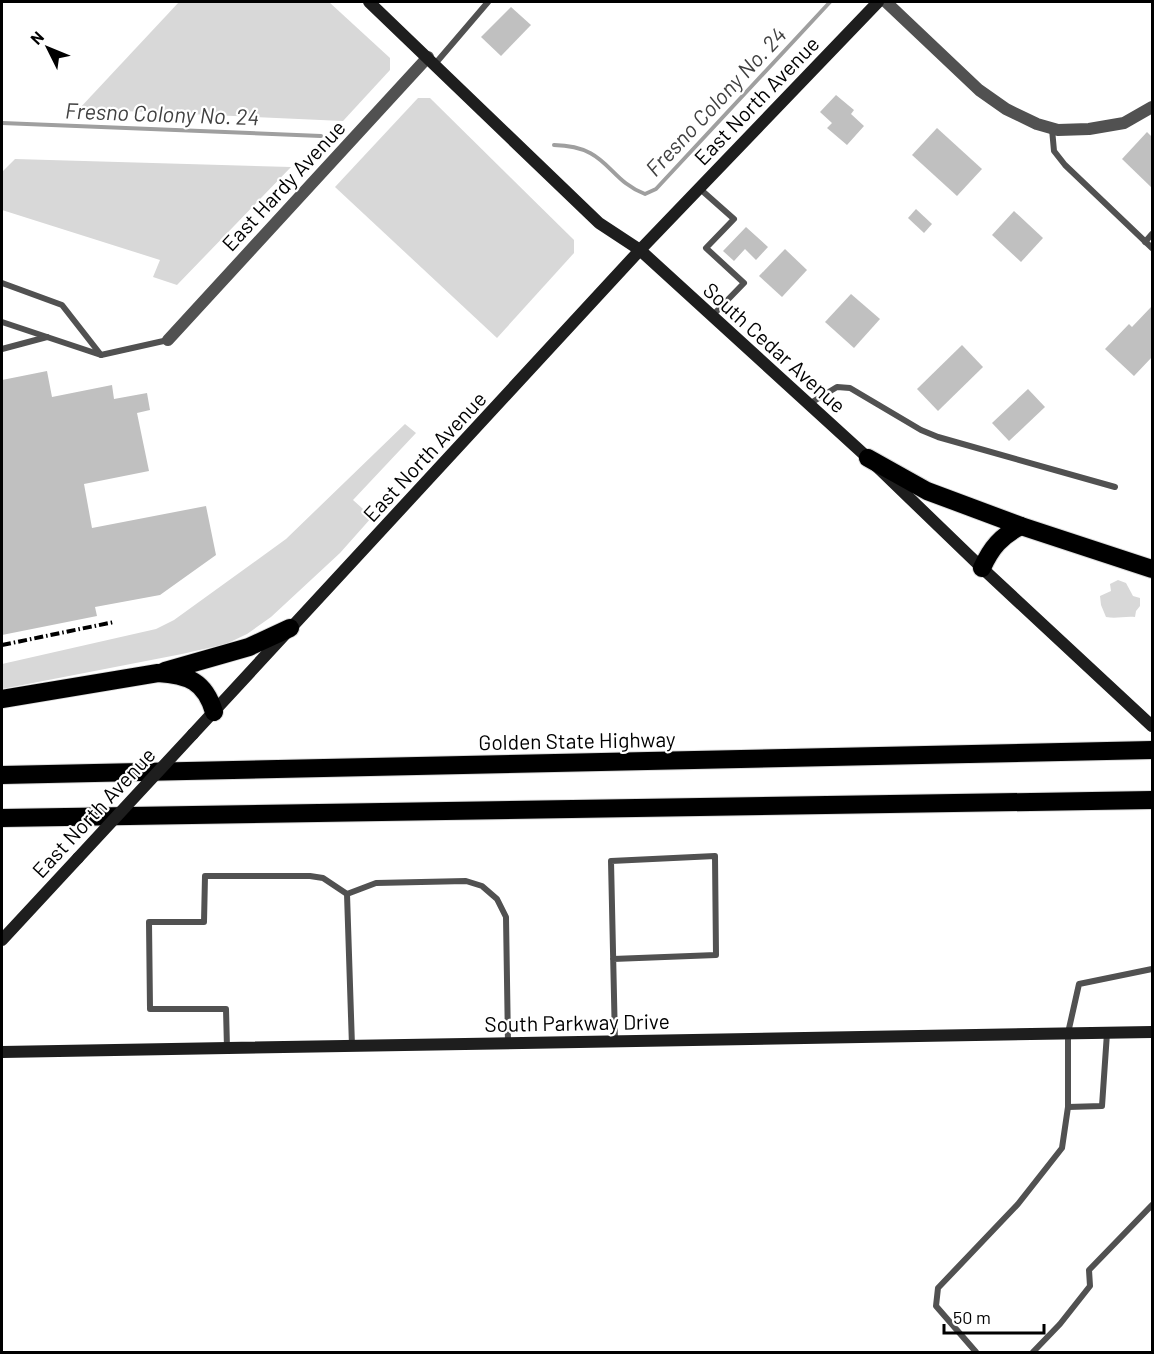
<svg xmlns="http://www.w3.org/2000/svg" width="1154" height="1354" font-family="Barlow,sans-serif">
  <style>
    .green { fill: #d8d8d8 }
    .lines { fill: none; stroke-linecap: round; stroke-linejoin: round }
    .stream { stroke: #9f9f9f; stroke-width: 4 }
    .building { fill: #c0c0c0 }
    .highway-casing { stroke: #dbdbdb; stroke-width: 20 }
    .lane { stroke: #515151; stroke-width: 6 }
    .street { stroke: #515151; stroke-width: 12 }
    .secondary { stroke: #1e1e1e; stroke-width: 12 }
    .highway { stroke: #000; stroke-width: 18 }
    .rail { stroke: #000; stroke-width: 4; stroke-dasharray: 9 3 1.5 3; stroke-linecap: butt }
    .secondary-bridge { stroke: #1e1e1e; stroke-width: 12 }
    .labels { text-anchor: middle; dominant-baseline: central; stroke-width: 4.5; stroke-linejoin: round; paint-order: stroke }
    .street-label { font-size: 21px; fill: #000; stroke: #fff }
    .water-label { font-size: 22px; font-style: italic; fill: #404040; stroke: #fff }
  </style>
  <rect width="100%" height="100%" fill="#fff"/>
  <g class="green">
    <path d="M179 2H329L390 58V70L343 121 79 109Z"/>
    <path d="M418 98H430L574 240V253L497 338 335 187Z"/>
    <path d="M15 159 291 167 177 285 153 277 160 260 2 210V172Z"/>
    <path d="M405 424 416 433 353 500 372 517 340 553 271 617 247 634 226 644 182 654 2 689V664L156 629 174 620 286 539Z"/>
    <path d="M1118 580 1126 583 1133 596 1140 598V606L1136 611 1135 617C1124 616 1117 619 1106 617L1101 605 1100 596 1111 591 1110 584Z"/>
  </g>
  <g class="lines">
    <g class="stream">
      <path d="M2 123 321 136"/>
      <path d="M554 145C609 146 606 179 645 194L656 189 830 2"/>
    </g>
  </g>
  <g class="building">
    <path d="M511 7 531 25 501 56 481 37Z"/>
    <path d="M836 95 854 110 851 114 864 126 847 145 827 128 832 123 820 112Z"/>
    <path d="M937 128 982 169 957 196 912 155Z"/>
    <path d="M1147 132 1152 137V188L1122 159Z"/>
    <path d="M916 209 932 224 924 233 908 218Z"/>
    <path d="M1014 211 1043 238 1021 262 992 235Z"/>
    <path d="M746 227 768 247 756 260 745 249 734 261 723 251Z"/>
    <path d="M785 249 807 270 782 297 759 276Z"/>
    <path d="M851 294 880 319 854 348 825 322Z"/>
    <path d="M1152 306V357L1134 376 1105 349 1129 324 1132 327Z"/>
    <path d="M962 345 983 367 938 411 917 389Z"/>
    <path d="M47 371 52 397 112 385 114 399 147 393 150 410 137 413 149 471 84 484 92 528 206 506 216 555 160 595 95 607 97 616 2 635V380Z"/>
    <path d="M1028 389 1045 407 1009 441 992 423Z"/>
  </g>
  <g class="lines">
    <g class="highway-casing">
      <g id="highway">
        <path d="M868 458 927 491 1021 526 1152 569"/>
        <path d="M982 568C991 548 1001 536 1021 526"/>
        <path d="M165 671 249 647 290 628"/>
        <path d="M2 699 158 673C188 675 205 681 214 712"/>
        <path d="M2 775 1152 750"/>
        <path d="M2 818 1152 800"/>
      </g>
    </g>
    <g class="lane">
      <path d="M435 64 488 2"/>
      <path d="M1052 129 1054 151 1065 165 1152 248"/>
      <path d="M699 188 734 219 706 248 744 283 712 316"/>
      <path d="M1145 242 1152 234"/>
      <path d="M2 283 62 305 101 355 168 340"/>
      <path d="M2 322 101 355"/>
      <path d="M2 349 47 337"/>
      <path d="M809 404 837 387 850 388 921 430 938 437 1115 487"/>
      <path d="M347 894 376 883 466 881 482 886 497 899 506 917 508 1043"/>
      <path d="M613 959 716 955 715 856 611 861 615 1041"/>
      <path d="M227 1048 226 1009H150L149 922H204L205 876H310L323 878 347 894 352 1046"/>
      <path d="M1068 1107 1102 1106 1107 1033"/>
      <path d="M976 1352 936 1306 938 1288 1018 1204 1062 1148 1068 1107V1033L1079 984 1152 969"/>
      <path d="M1033 1352 1060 1324 1090 1286 1089 1270 1152 1205"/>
    </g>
    <g class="street">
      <path d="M886 2 979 90 1006 109 1037 124 1058 130 1089 129 1124 123 1152 107"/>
      <path d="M168 340 428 57"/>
    </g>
    <g class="secondary">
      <path d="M369 2 599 223 640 250 868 458 982 568 1152 726"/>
      <path d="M193 734 640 250 878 2"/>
      <path d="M2 940 78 858"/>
      <path d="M2 1052 1152 1032"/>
    </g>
    <use href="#highway" class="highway"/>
    <path class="rail" d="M2 645 114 622"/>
    <path class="secondary-bridge" d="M78 858 193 734"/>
  </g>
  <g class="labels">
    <g class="street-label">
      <text transform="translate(756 100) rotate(-46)">East North Avenue</text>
      <text transform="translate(283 185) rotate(-47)">East Hardy Avenue</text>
      <text transform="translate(775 347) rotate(42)">South Cedar Avenue</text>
      <text transform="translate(424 456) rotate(-47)">East North Avenue</text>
      <text transform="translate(577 740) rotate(-1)">Golden State Highway</text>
      <text transform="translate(93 812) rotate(-47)">East North Avenue</text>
      <text transform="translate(577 1022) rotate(-1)">South Parkway Drive</text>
    </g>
    <g class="water-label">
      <text transform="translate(715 101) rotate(-47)">Fresno Colony No. 24</text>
      <text transform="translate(162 113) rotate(2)">Fresno Colony No. 24</text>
    </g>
  </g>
  <rect width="1154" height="1354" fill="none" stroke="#000000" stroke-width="6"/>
  <g transform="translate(48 48) rotate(313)" stroke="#ffffff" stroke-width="4.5" paint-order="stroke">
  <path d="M0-4.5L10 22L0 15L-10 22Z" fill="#000000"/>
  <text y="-9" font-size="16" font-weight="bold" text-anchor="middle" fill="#000000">N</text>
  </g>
  <path d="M944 1324v9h100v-9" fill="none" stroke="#000000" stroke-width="3"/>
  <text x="953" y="1324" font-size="18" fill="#000000" stroke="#ffffff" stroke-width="4.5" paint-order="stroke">50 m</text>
</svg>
